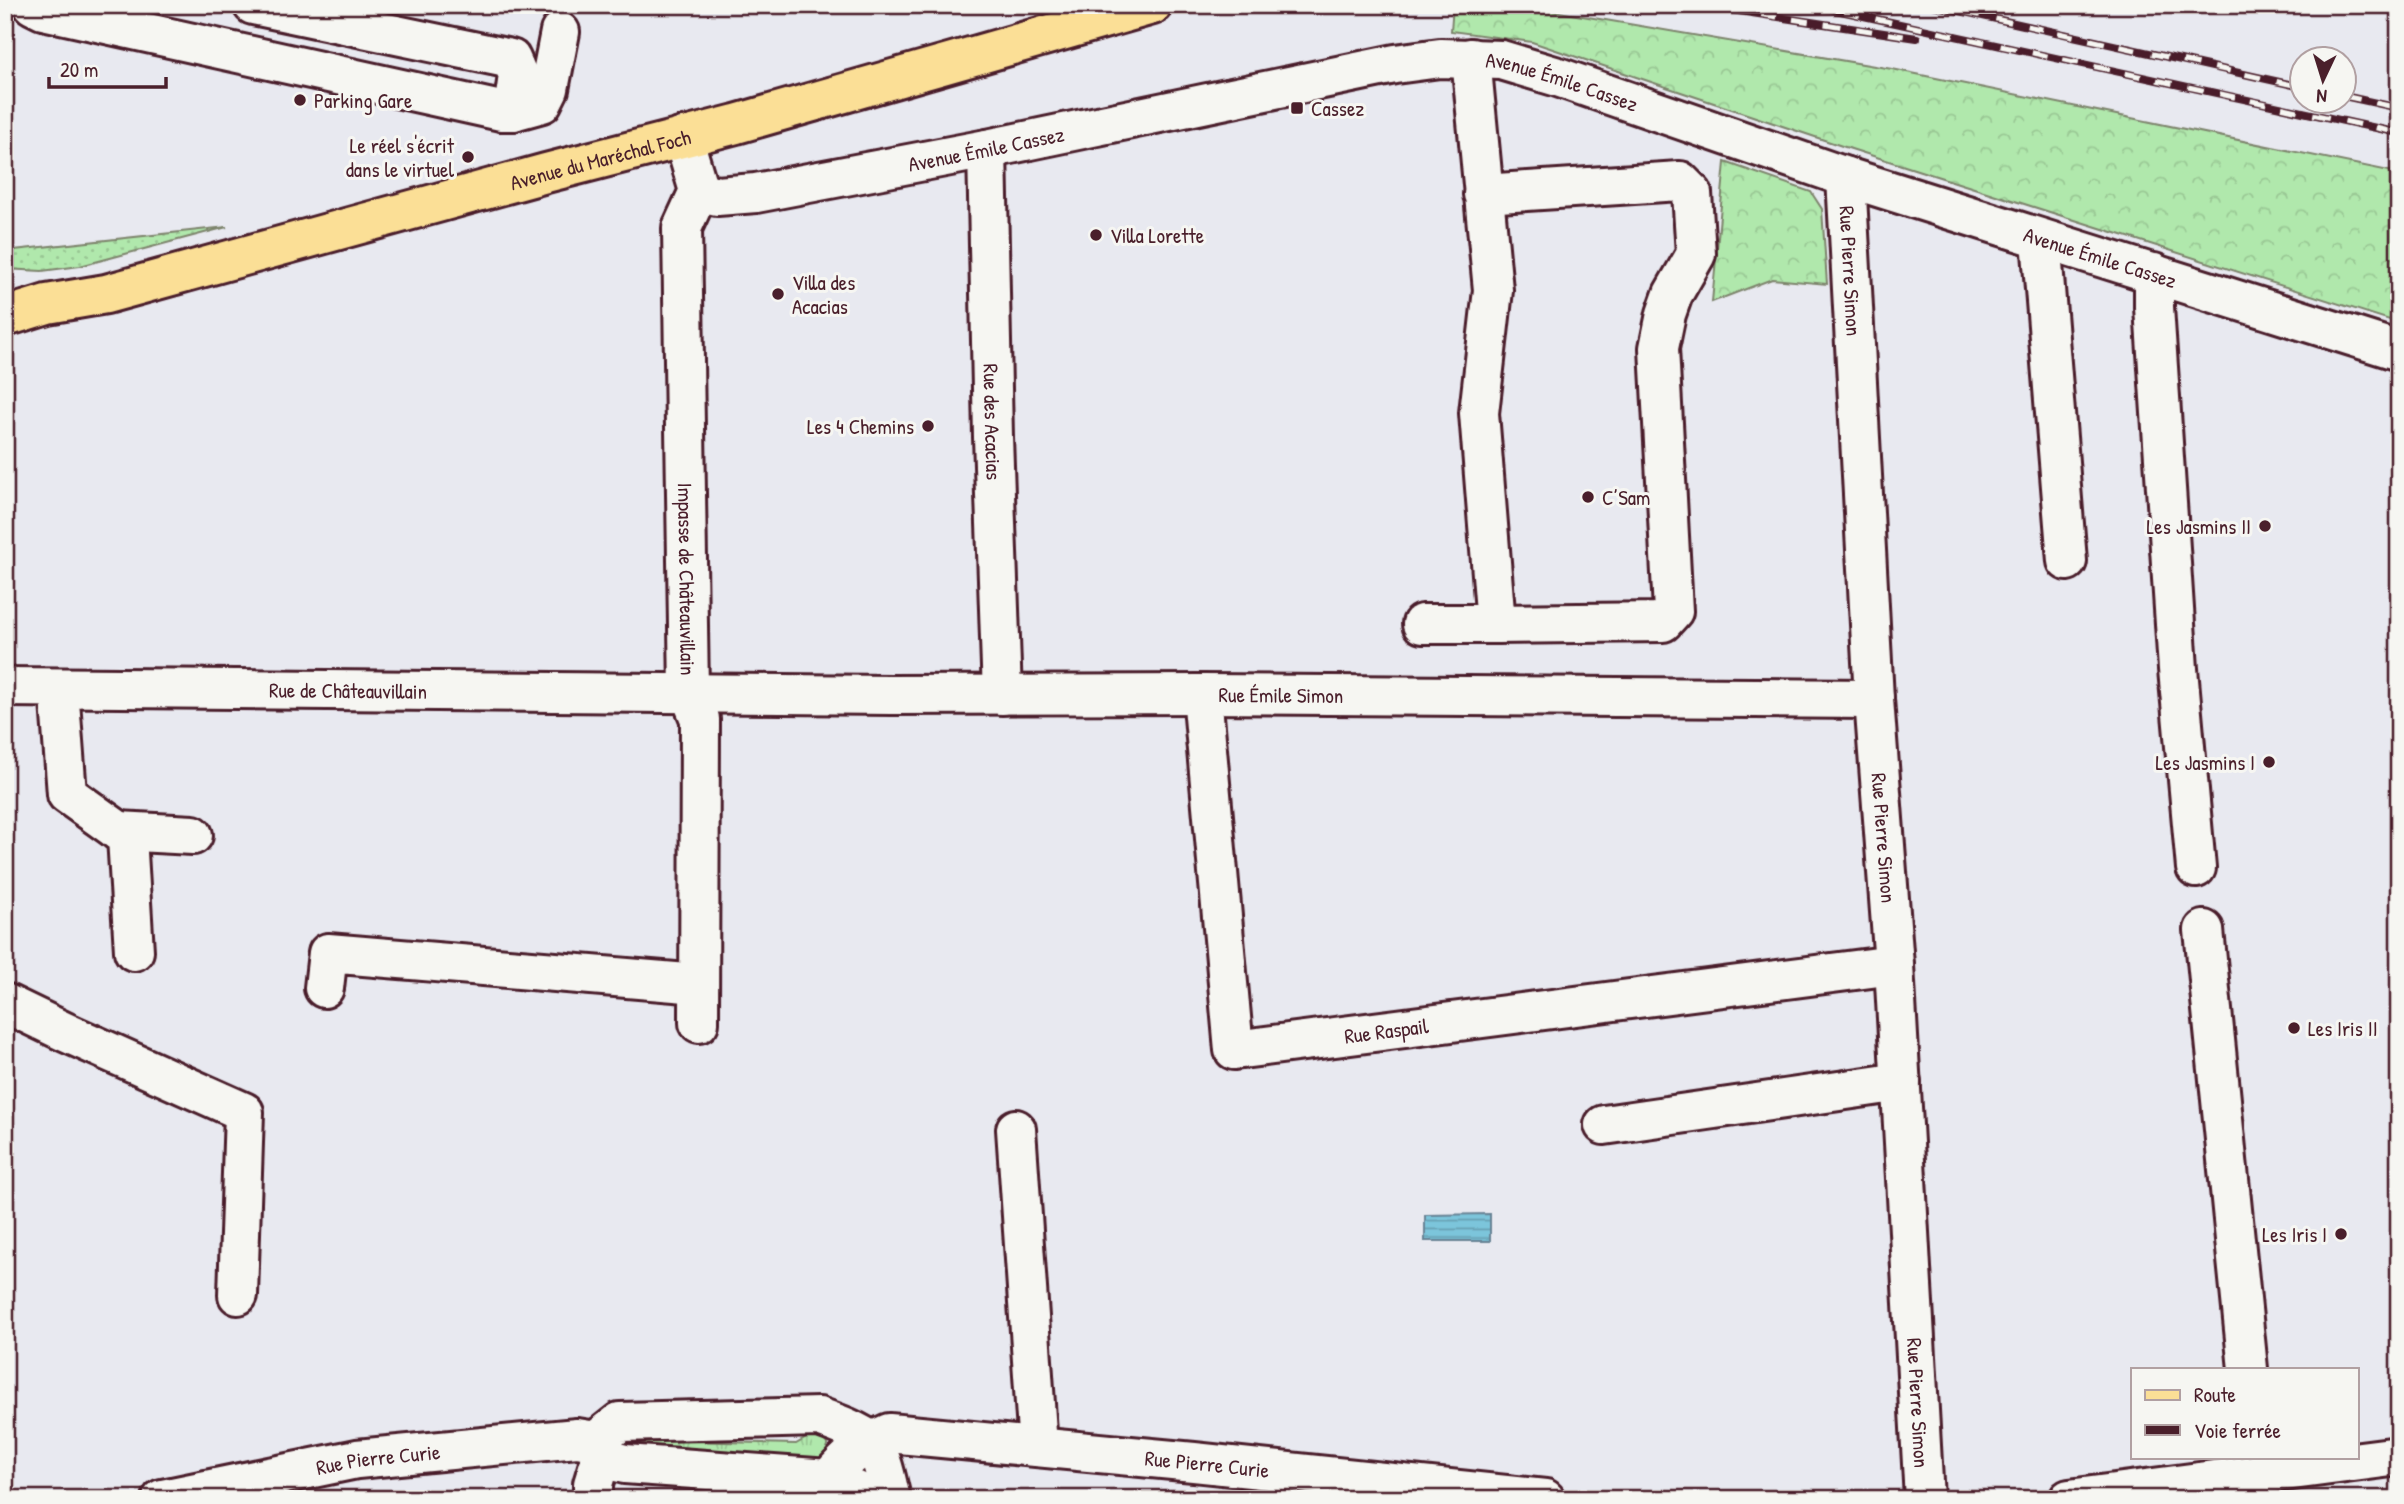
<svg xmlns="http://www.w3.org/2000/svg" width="2404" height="1504" font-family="'Patrick Hand',sans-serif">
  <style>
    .grass { fill: url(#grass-tufts); stroke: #7d846c; stroke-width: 2 }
    .forest { fill: url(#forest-crowns); stroke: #7d846c; stroke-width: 2 }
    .garden { fill: url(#garden-dots); stroke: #7d846c; stroke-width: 2 }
    .water { fill: url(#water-rules); stroke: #678395; stroke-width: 2 }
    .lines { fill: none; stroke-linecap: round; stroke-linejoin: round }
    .minor-casing { stroke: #4a1f2b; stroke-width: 44 }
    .major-casing { stroke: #4a1f2b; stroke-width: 44 }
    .minor { stroke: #f6f6f2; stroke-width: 38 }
    .major { stroke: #fbdf96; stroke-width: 38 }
    .rail-casing { stroke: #4a1f2b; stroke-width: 8 }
    .rail { stroke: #f6f6f2; stroke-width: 5; stroke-dasharray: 16; stroke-linecap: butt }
    .poi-dot { fill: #4a1f2b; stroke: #f6f6f2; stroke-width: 2.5 }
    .labels { text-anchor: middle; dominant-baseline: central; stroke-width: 6; stroke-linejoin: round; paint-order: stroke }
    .street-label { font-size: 21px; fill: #4a1f2b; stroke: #f6f6f2 }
    .poi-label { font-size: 21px; fill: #4a1f2b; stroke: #f6f6f2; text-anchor: start }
  </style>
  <defs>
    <pattern id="grass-tufts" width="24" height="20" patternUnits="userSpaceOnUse" patternTransform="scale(1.75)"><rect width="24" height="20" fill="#b0e8ac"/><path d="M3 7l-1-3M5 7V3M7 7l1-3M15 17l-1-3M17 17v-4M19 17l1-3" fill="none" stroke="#99c794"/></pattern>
    <pattern id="forest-crowns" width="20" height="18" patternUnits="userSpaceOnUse" patternTransform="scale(1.75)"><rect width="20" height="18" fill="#b0e8ac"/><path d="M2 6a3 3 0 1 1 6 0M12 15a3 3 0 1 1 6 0" fill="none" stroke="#99c794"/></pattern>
    <pattern id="garden-dots" width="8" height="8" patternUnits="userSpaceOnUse" patternTransform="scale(1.75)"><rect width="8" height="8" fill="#b0e8ac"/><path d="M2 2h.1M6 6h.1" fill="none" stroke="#99c794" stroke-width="1.8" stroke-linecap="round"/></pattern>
    <pattern id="water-rules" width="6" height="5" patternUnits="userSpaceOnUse" patternTransform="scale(1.75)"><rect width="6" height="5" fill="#7bc5db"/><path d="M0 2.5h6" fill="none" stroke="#679fb2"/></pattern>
  </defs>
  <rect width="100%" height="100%" fill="#e8e9f0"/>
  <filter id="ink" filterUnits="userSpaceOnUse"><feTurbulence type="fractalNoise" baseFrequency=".0143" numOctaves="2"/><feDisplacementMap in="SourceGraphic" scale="14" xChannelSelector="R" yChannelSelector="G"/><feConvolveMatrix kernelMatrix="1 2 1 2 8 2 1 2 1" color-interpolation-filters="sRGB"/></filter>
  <g filter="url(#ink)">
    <path class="grass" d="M627 1431 646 1440 796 1444 817 1432 828 1445 823 1463 629 1453 621 1443Z"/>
    <g class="forest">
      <path d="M1453 5H1518L1892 69 2399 173V323L1848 148 1532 42 1451 31Z"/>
      <path d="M1725 162 1811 192 1822 209 1827 284 1772 279 1712 302Z"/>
    </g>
    <path class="garden" d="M227 227 80 266 42 271 5 269V251Z"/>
    <path class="water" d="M1490 1214V1241H1425V1215Z"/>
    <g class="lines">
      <g class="minor-casing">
        <g id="minor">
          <path d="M33 5 43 10 501 111H513L542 103 549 89 560 32"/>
          <path d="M253 5 511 59 518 75 513 111"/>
          <path d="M1471 58 1493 290 1479 413 1496 624 1663 622 1673 611 1659 348 1666 314 1673 294 1696 254 1692 193 1680 181 1483 194"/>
          <path id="s1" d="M683 137 699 191 682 228 689 692 700 719 699 1023"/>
          <path id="s2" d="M987 149 993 437 1002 695"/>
          <path id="s3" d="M1846 177 1874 699 1894 965 1924 1499"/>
          <path id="s4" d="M699 191 717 196 756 193 987 149 1395 64 1440 58 1501 60 1558 77 1846 177 2399 351"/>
          <path d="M2041 239 2067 561"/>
          <path d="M2154 273V307L2178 669 2196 868"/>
          <path d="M1422 624H1496"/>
          <path id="s5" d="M5 687 892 695 1202 694 1874 699"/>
          <path d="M59 688 67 794 127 837 134 951"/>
          <path id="s6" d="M1202 694 1234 1050 1894 965"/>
          <path d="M118 831 193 835"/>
          <path d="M2204 930 2248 1369"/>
          <path d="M324 988 328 953 699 984"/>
          <path d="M5 1003 65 1032 244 1112 238 1295"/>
          <path d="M1604 1125 1901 1082"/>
          <path d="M1016 1129 1038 1447"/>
          <path d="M596 1441 620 1422 819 1417C833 1422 859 1431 870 1441 882 1452 887 1483 891 1499"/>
          <path d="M601 1458 625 1464 829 1479 875 1499"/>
          <path id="s7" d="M829 1479C849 1455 860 1446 889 1433L1194 1462 1545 1499"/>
          <path id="s8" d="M162 1499 357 1459 577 1438 596 1441"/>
          <path d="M593 1499V1484L601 1458"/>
          <path d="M2069 1499 2399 1456"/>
        </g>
      </g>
      <g class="major-casing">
        <g id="major">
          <path id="s9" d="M5 317 47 304 106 294 546 173 736 124 1152 5"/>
        </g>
      </g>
      <use href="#minor" class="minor"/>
      <use href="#major" class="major"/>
      <g class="rail-casing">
        <g id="rail">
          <path d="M1698 5 1917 38"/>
          <path d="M1813 5 2399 133"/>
          <path d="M1933 5 2302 87"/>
          <path d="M2344 96 2399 108"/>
        </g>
      </g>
      <use href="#rail" class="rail"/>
    </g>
  </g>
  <g class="poi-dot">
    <circle cx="300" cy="100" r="7"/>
    <rect x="1290" y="101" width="14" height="14" rx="3.5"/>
    <circle cx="468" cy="157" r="7"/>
    <circle cx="1096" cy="235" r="7"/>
    <circle cx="778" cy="294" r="7"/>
    <circle cx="928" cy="426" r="7"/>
    <circle cx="1588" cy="497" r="7"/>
    <circle cx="2265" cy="526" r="7"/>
    <circle cx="2269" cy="762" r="7"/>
    <circle cx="2294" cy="1028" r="7"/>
    <circle cx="2341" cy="1234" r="7"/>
  </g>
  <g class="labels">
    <g class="street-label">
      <text stroke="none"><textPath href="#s4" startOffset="880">Avenue Émile Cassez</textPath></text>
      <text stroke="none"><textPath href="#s4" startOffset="292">Avenue Émile Cassez</textPath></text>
      <text stroke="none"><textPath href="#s9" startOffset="616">Avenue du Maréchal Foch</textPath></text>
      <text stroke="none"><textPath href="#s4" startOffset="1447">Avenue Émile Cassez</textPath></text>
      <text stroke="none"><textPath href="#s3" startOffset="94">Rue Pierre Simon</textPath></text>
      <text stroke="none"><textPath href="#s2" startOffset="273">Rue des Acacias</textPath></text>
      <text stroke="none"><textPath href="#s1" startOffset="448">Impasse de Châteauvillain</textPath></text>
      <text stroke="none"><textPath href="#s5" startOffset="343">Rue de Châteauvillain</textPath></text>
      <text stroke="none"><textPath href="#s5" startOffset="1276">Rue Émile Simon</textPath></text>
      <text stroke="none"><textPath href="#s3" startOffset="662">Rue Pierre Simon</textPath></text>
      <text stroke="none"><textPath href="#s6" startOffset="511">Rue Raspail</textPath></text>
      <text stroke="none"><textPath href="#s3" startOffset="1228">Rue Pierre Simon</textPath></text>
      <text stroke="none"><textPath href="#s8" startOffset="220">Rue Pierre Curie</textPath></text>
      <text stroke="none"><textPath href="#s7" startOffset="396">Rue Pierre Curie</textPath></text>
    </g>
    <g class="poi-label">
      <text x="314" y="100">Parking Gare</text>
      <text x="1311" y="108">Cassez</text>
      <text x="454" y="145" text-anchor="end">Le réel s'écrit<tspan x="454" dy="24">dans le virtuel</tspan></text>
      <text x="1110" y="235">Villa Lorette</text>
      <text x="792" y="282">Villa des<tspan x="792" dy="24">Acacias</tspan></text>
      <text x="914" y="426" text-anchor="end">Les 4 Chemins</text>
      <text x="1602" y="497">C’Sam</text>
      <text x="2251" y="526" text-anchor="end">Les Jasmins II</text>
      <text x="2255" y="762" text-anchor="end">Les Jasmins I</text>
      <text x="2308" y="1028">Les Iris II</text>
      <text x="2327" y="1234" text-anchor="end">Les Iris I</text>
    </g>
  </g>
  <rect width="2404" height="1504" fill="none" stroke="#f6f6f2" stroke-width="28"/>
  <rect x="14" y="14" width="2376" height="1476" fill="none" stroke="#4a1f2b" stroke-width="2.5" filter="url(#ink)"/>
  <rect x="2131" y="1368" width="228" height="91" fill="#f6f6f2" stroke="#b1a0a2" stroke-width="2"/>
  <rect x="2145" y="1390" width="35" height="10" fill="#fbdf96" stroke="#b1a0a2" stroke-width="2"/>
  <text x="2194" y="1402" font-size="21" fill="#4a1f2b">Route</text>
  <rect x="2145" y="1425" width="35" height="10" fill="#4a1f2b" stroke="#b1a0a2" stroke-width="2"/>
  <text x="2194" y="1438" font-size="21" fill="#4a1f2b">Voie ferrée</text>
  <g transform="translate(2323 80) rotate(184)"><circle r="33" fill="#f6f6f2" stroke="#b1a0a2" stroke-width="2"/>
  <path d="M0-5L12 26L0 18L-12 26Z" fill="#4a1f2b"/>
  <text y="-10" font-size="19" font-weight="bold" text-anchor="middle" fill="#4a1f2b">N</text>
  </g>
  <path d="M49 77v10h117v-10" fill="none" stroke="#4a1f2b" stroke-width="3.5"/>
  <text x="60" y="77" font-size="21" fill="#4a1f2b" stroke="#f6f6f2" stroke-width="5" paint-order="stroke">20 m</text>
</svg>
